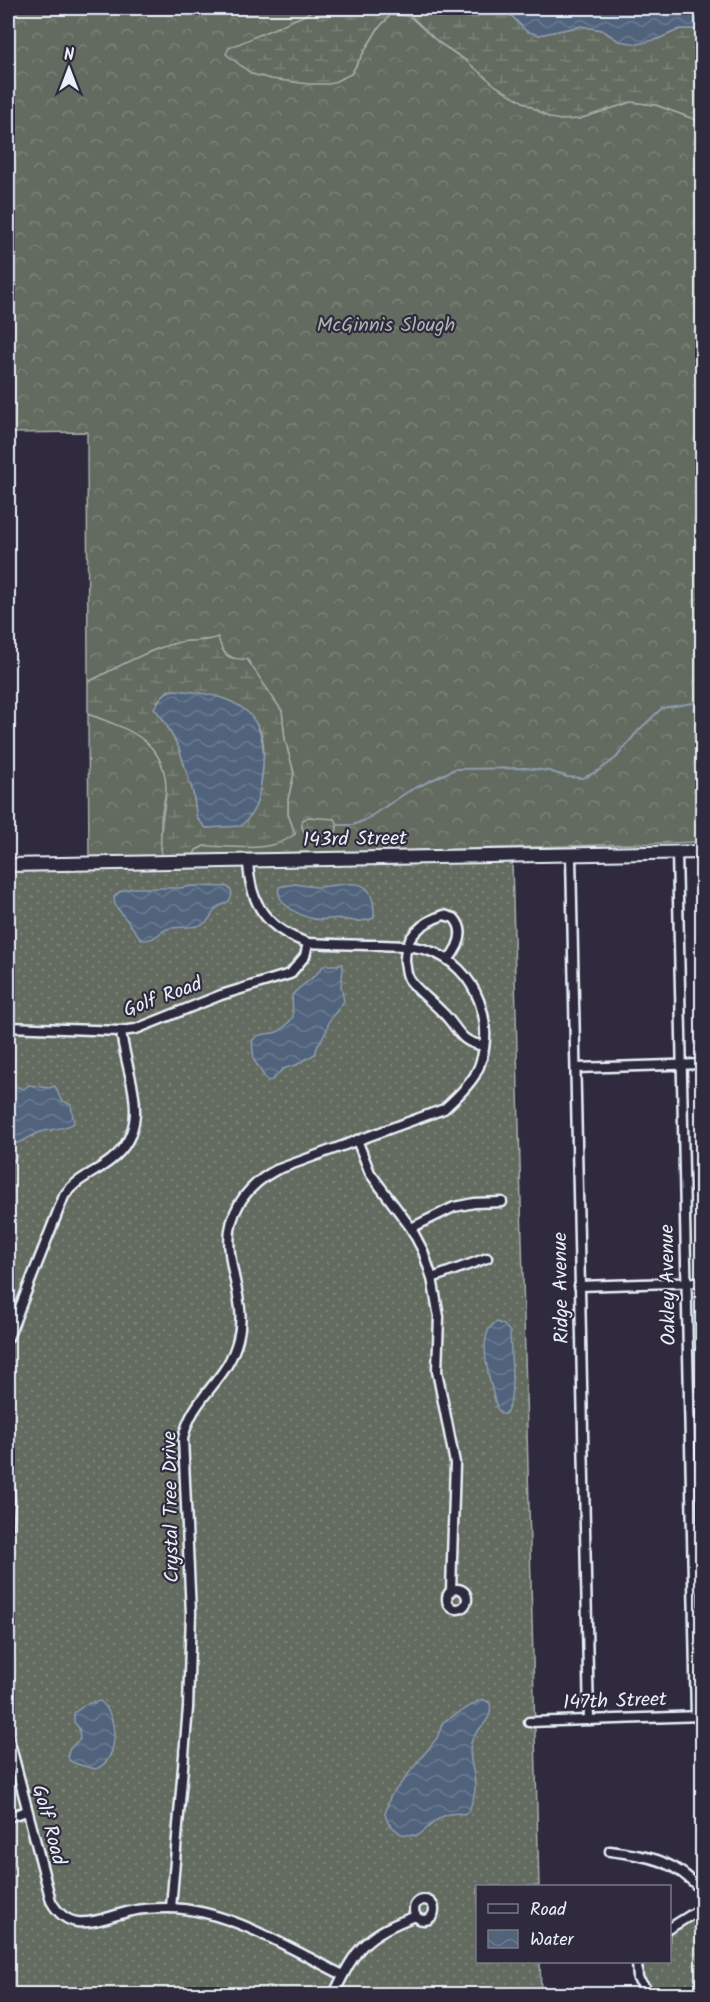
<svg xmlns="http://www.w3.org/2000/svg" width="710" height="2002" font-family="Kalam,sans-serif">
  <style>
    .grass { fill: url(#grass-dots); stroke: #a6aeab; stroke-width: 1.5 }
    .forest { fill: url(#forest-crowns); stroke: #a6aeab; stroke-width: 1.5 }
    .wetland { fill: url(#wetland-marsh); stroke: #a6aeab; stroke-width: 1.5; fill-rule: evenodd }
    .water { fill: url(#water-waves); stroke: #8d9cae; stroke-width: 1.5 }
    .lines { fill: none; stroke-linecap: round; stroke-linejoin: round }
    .stream { stroke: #8d9cae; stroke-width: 2 }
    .minor-casing { stroke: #e8f1f8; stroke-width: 13 }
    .secondary-casing { stroke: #e8f1f8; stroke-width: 16 }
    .minor { stroke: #2f2a3d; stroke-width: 8 }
    .secondary { stroke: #2f2a3d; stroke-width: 12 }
    .labels { text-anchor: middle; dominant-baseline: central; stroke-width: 4.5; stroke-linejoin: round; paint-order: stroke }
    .park-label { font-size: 20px; fill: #adb5b3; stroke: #2f2a3d }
    .street-label { font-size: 20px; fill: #e8f1f8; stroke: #2f2a3d }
  </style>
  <defs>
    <pattern id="grass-dots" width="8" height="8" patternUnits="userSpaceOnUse" patternTransform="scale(1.5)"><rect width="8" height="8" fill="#646b5e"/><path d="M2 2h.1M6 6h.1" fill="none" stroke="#7a8176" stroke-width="1.8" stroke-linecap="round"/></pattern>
    <pattern id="forest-crowns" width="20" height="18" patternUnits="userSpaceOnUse" patternTransform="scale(1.5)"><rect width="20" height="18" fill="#646b5e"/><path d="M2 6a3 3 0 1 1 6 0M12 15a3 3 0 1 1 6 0" fill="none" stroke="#7a8176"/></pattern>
    <pattern id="wetland-marsh" width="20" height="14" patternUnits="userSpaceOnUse" patternTransform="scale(1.5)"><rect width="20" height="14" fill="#646b5e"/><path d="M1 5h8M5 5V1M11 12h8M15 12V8" fill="none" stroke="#7a8176"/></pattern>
    <pattern id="water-waves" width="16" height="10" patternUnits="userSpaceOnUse" patternTransform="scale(1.5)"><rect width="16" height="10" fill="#51647c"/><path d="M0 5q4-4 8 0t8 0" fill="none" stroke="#6a7b8f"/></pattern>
  </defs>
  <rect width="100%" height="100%" fill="#2f2a3d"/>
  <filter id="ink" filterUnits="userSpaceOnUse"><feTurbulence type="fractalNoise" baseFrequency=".0167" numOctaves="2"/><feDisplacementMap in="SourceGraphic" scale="12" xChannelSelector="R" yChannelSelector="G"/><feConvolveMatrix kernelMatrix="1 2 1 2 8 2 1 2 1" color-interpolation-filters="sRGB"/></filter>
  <g filter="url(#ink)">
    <g class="grass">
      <path d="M512 861 539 1886H478V1962H540L541 1994H8V869Z"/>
      <path d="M702 1914V1991L677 1994H657L642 1975 640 1962H670V1930Z"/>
    </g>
    <g class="forest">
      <path d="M8 8H316L305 15 309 84 351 74 377 30 390 15 409 16 438 42 550 118 579 119 631 102 656 105 702 122V842L193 857 196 850 204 846 257 847 295 834 288 814V799L294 773 285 740 282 711 236 659C223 655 223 647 210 643 175 632 119 667 88 682L87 432 8 433Z"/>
      <path d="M88 714C98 718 109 720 119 724 142 734 162 753 166 778 168 792 162 806 161 820 161 832 162 845 162 857L89 858Z"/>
    </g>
    <g class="wetland">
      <path d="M316 8H498L512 16 520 25 539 35 581 26 602 30 619 41 658 39 680 29H702V122L656 105 631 102 579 119 561 120 550 118 496 86 464 59 438 42 413 18 399 14 390 15 377 30 351 74 330 84H309L271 79 252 74 226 54 229 48 305 15Z"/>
      <path d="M218 637C223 656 227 660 247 659L282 711 285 740 294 773 288 799V814L295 834C271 854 233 846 204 846L196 850 193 857H162C159 837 162 821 165 802 173 744 132 730 88 714V682C117 668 145 651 176 643 190 639 204 643 218 637ZM168 691C196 692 219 693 242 711 250 716 256 721 260 730 266 743 263 763 262 776 258 799 258 808 241 825L206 828 197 818 193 792 179 748 163 719 155 708 158 701Z"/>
      <path d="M308 817 334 819 337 822V830L333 835H307L302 828V821Z"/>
    </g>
    <g class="water">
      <path d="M498 8H702V29H680L658 39 638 44 619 41 602 30 581 26 539 35 526 31 512 16Z"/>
      <path d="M175 690C234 695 271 708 262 775 259 797 258 810 241 826L206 828 197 818 193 792 179 748 163 719 154 708C161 699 163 691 175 690Z"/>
      <path d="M295 884C303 885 311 887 319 887 351 885 375 872 374 918 363 923 354 921 342 919 333 917 323 921 314 919 300 916 275 904 279 887Z"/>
      <path d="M193 886 228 887 232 892C231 904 225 902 217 908 212 912 211 919 205 923 194 930 179 925 167 929 156 934 157 940 142 940L115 905 114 897 119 892 131 888H180Z"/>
      <path d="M342 964 343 969 341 986 344 1001 329 1021 327 1030 318 1045 315 1054 296 1065 283 1069 272 1080 267 1081 254 1060 252 1041C259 1031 269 1036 279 1031 284 1029 290 1021 293 1017L292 995C300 986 312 980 319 971 320 970 321 968 322 967 325 964 336 966 342 964Z"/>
      <path d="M8 1084 24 1089 29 1085 49 1088 55 1086 61 1100 71 1105 74 1123C66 1129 51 1129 41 1132 31 1135 23 1143 13 1144L11 1149 17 1156 16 1159 12 1161 8 1159Z"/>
      <path d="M497 1322 504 1325 510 1332C510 1350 517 1402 505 1414H501L497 1408C492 1389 473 1332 497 1322Z"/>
      <path d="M482 1699 490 1703C494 1723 476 1726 471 1743 467 1757 476 1773 475 1789 475 1796 471 1804 469 1811L464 1814C440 1810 434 1825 417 1836L401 1834 388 1823 385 1814 390 1797 437 1738 443 1722Z"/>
      <path d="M100 1701C119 1715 120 1762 95 1769 86 1765 60 1765 70 1749 72 1745 78 1742 80 1739L79 1728 74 1722V1713L86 1704Z"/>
    </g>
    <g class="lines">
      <path class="stream" d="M337 825H353L365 820 409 791 455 769 527 768 549 771 567 777 583 778 598 771 616 758 637 732 662 708 693 703 702 705"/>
      <g class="minor-casing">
        <g id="minor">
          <path d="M677 852 696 1717"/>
          <path d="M571 856 589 1720"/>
          <path d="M448 960C458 948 467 932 454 918L444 915C422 922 404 937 405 961 406 967 406 973 409 979 417 991 432 1001 442 1012 460 1029 457 1041 484 1046"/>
          <path d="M8 1027 121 1031 136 1029 221 995 290 974 305 956 308 943"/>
          <path d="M576 1068 702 1064"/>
          <path d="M357 1140 370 1173 411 1228 423 1251 432 1278 439 1317 437 1371 455 1463 451 1591"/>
          <path d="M411 1228 454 1207 474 1203 502 1202"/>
          <path d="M432 1278 487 1258"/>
          <path d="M579 1286 702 1282"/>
          <path d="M8 1338 64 1196C75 1179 95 1173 111 1160 155 1125 126 1076 121 1031"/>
          <path d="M8 1476 10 1501 8 1527"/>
          <circle cx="457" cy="1599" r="10"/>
          <path d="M529 1722 702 1716"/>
          <path d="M8 1735 51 1901C71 1938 101 1917 132 1911 144 1908 157 1908 169 1908 228 1909 290 1949 343 1975"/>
          <path d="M8 1817 27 1811"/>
          <path d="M610 1851C649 1856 675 1860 702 1891"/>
          <circle cx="424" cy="1910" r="10"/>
          <path d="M171 1908 188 1708 191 1613 183 1439C192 1395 227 1383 238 1339 246 1310 233 1282 230 1253 225 1216 244 1187 276 1170L444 1109C455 1099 467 1088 475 1075 500 1029 477 965 427 950 413 945 397 946 381 945 357 945 332 944 308 943 267 929 250 905 248 862"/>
          <path d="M670 1928 702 1908"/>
          <path d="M637 1962 638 1979 650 1994"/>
          <path d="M334 1994C356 1947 366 1934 416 1916"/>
        </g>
      </g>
      <g class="secondary-casing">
        <path id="secondary" d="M8 865 702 852"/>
      </g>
      <use href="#minor" class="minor"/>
      <use href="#secondary" class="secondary"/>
    </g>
  </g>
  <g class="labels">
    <g class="park-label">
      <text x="386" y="326">McGinnis Slough</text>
    </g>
    <g class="street-label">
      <text transform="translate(355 840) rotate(-1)">143rd Street</text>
      <text transform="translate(163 998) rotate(-20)">Golf Road</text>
      <text transform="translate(669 1285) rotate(-91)">Oakley Avenue</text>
      <text transform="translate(562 1288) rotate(-91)">Ridge Avenue</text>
      <text transform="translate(172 1507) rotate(-91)">Crystal Tree Drive</text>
      <text transform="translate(615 1702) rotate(-2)">147th Street</text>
      <text transform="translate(48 1825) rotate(75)">Golf Road</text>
    </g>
  </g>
  <rect width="710" height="2002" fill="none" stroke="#2f2a3d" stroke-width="30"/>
  <rect x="15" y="15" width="680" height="1972" fill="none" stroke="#e8f1f8" stroke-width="2" filter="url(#ink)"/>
  <rect x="476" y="1885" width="195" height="78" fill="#2f2a3d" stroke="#797a88" stroke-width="1.5"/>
  <rect x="488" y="1904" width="30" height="9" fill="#2f2a3d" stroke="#797a88" stroke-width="1.5"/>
  <text x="530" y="1915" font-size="18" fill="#e8f1f8">Road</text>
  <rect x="488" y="1930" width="30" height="18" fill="url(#water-waves)" stroke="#797a88" stroke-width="1.5"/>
  <text x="530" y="1945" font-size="18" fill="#e8f1f8">Water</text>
  <g transform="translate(69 69)" stroke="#2f2a3d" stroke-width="4.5" paint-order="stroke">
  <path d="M0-4.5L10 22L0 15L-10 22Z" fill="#e8f1f8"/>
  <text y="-9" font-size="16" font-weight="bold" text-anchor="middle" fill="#e8f1f8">N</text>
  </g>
</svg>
